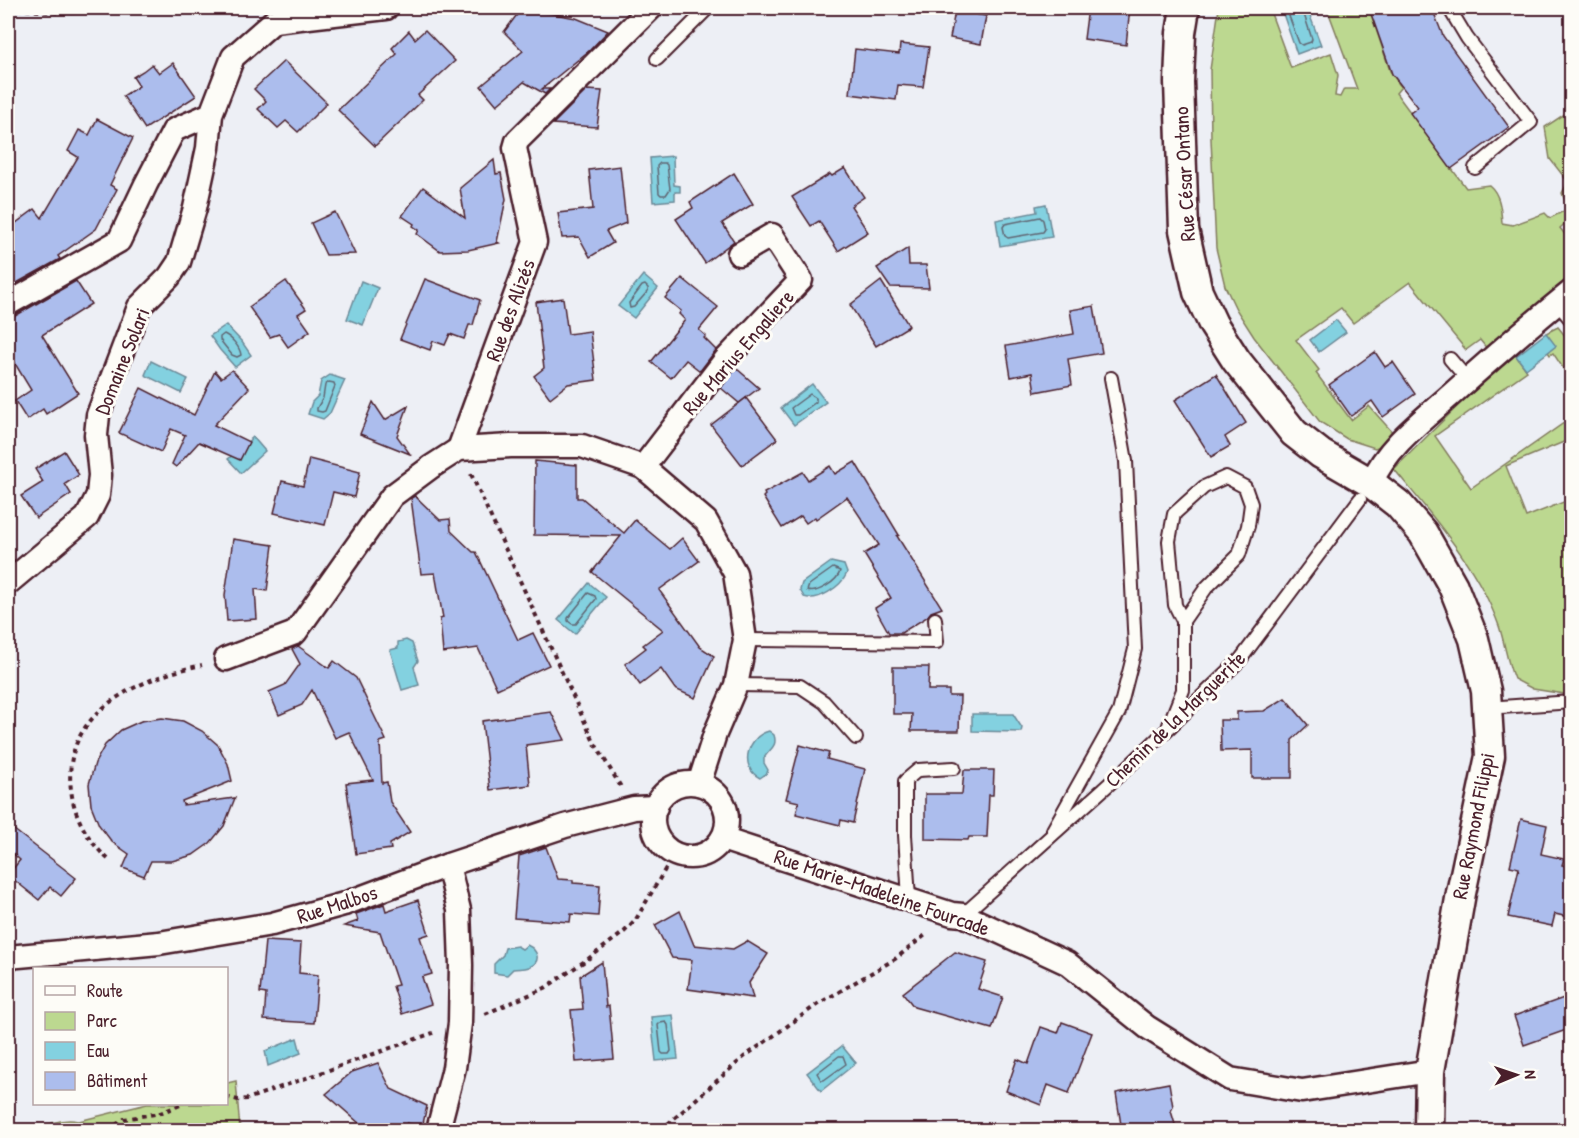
<svg xmlns="http://www.w3.org/2000/svg" width="1579" height="1138" font-family="'Patrick Hand',sans-serif">
  <style>
    .green { fill: #bcd890; stroke: #837c5e; stroke-width: 1.5 }
    .water { fill: #83d1e0; stroke: #6c8a98; stroke-width: 1.5 }
    .lines { fill: none; stroke-linecap: round; stroke-linejoin: round }
    .shore { stroke: #616673; stroke-width: 1.5 }
    .building { fill: #acbded; stroke: #4a1f2b; stroke-width: 1.5 }
    .service-casing { stroke: #4a1f2b; stroke-width: 16 }
    .minor-casing { stroke: #4a1f2b; stroke-width: 27 }
    .tertiary-casing { stroke: #4a1f2b; stroke-width: 33 }
    .path { stroke: #4a1f2b; stroke-width: 4; stroke-dasharray: 4.5 4.5; stroke-linecap: butt }
    .service { stroke: #fdfcf7; stroke-width: 12 }
    .minor { stroke: #fdfcf7; stroke-width: 22 }
    .tertiary { stroke: #fdfcf7; stroke-width: 28 }
    .labels { text-anchor: middle; dominant-baseline: central; stroke-width: 6; stroke-linejoin: round; paint-order: stroke }
    .street-label { font-size: 21px; fill: #4a1f2b; stroke: #fdfcf7 }
  </style>
  <rect width="100%" height="100%" fill="#edeff5"/>
  <filter id="ink" filterUnits="userSpaceOnUse"><feTurbulence type="fractalNoise" baseFrequency=".0167" numOctaves="2"/><feDisplacementMap in="SourceGraphic" scale="12" xChannelSelector="R" yChannelSelector="G"/><feConvolveMatrix kernelMatrix="1 2 1 2 8 2 1 2 1" color-interpolation-filters="sRGB"/></filter>
  <g filter="url(#ink)">
    <g class="green">
      <path d="M1219 8H1269L1291 68 1331 53 1338 75 1335 96 1340 97 1344 89H1357L1327 8H1369L1390 71 1401 87 1396 93 1466 188 1489 185C1500 194 1501 209 1502 223L1513 225 1545 213 1550 218 1568 209 1562 193 1568 182 1550 159 1545 127 1571 110 1572 207 1569 209 1571 218 1560 228 1571 242V282L1488 350 1480 340 1466 350 1410 282 1353 323 1341 308 1296 340 1319 370 1316 373 1351 420 1369 406 1394 434 1383 445 1375 448 1347 439 1320 422 1254 337 1236 309 1225 286 1216 248 1211 139 1210 70Z"/>
      <path d="M1558 327 1571 343V380L1553 353 1550 355 1548 352 1555 346 1546 333Z"/>
      <path d="M1514 353 1527 371 1435 436 1471 488 1571 418V439L1506 466 1526 517 1571 499V695L1533 689 1514 679C1507 662 1505 644 1499 626 1478 567 1433 517 1394 469L1477 387V383Z"/>
      <path d="M236 1081 240 1130H39C51 1122 64 1118 79 1121L147 1104H226L227 1083Z"/>
    </g>
    <g class="water">
      <path d="M1292 8H1307L1321 45 1297 54 1282 11Z"/>
      <path d="M673 156 674 185 680 186V192H675V200L653 202 650 158Z"/>
      <path d="M1046 204 1052 237 1000 246 996 220 1037 212 1036 206Z"/>
      <path d="M643 275 658 288 634 318 618 306Z"/>
      <path d="M361 281 378 288 363 325 347 319Z"/>
      <path d="M1336 320 1346 332 1319 352 1310 340Z"/>
      <path d="M226 325 242 342 251 355 235 367 220 350 210 336Z"/>
      <path d="M1546 333 1556 346 1526 369 1516 356Z"/>
      <path d="M151 361 188 379 181 393 145 375Z"/>
      <path d="M330 375 345 380 330 413 323 419 308 414 312 402 318 396 321 381Z"/>
      <path d="M812 384 826 402 794 425 781 408Z"/>
      <path d="M253 437 265 451 241 473 228 459Z"/>
      <path d="M831 562 844 565 847 573C841 587 818 602 804 597L800 590 802 583Z"/>
      <path d="M589 583 606 597 575 634 558 620Z"/>
      <path d="M406 640 412 643 418 661 414 667 419 685 402 690 390 650 398 648V642Z"/>
      <path d="M972 714H1013L1022 728 1021 732 972 731Z"/>
      <path d="M769 731 774 735C778 747 769 749 764 758V763L768 770 767 773 760 778C738 767 748 736 769 731Z"/>
      <path d="M527 945C538 950 542 962 529 967 524 969 519 968 513 969L507 975 494 973V964L503 955 505 948 517 946 522 949Z"/>
      <path d="M673 1015 678 1059 656 1061 651 1017Z"/>
      <path d="M297 1038 301 1053 268 1066 265 1051Z"/>
      <path d="M842 1046 856 1063 821 1091 807 1073Z"/>
    </g>
    <g class="lines">
      <g class="shore">
        <path d="M1291 8 1289 16 1299 43 1302 45 1311 42 1312 39 1302 8"/>
        <path d="M660 163H665L667 165 670 189 666 195H661L659 193 657 166Z"/>
        <path d="M1040 217 1043 220 1045 229 1043 232 1008 238 1005 236 1003 227 1005 224Z"/>
        <path d="M645 285 648 288V291L634 307 630 308 629 303 642 286Z"/>
        <path d="M224 334C231 337 240 347 241 355L237 357 232 355 220 340V337Z"/>
        <path d="M329 382 334 383 335 386 325 411 322 412 317 411V408L323 398 325 385Z"/>
        <path d="M810 394 816 398V402L798 415H794L791 408Z"/>
        <path d="M833 568 840 571C838 581 817 594 807 591L809 585Z"/>
        <path d="M588 593 595 596 596 599 576 624H572L568 621V618Z"/>
        <path d="M666 1022 668 1025 671 1051 669 1054H663L661 1052 658 1025 660 1023Z"/>
        <path d="M839 1056H843L846 1064 824 1080H821L817 1073Z"/>
      </g>
    </g>
    <g class="building">
      <path d="M522 8 576 18 608 31 590 50 542 89H550L545 94 524 82 497 105 481 86 523 51 504 32Z"/>
      <path d="M1088 8H1130L1126 45 1084 39Z"/>
      <path d="M1369 8H1432L1443 36 1509 127 1451 169 1410 113 1418 107 1392 74Z"/>
      <path d="M955 11 986 16 981 44 950 38Z"/>
      <path d="M425 30 455 61 418 95 423 100 375 146 338 110 397 54 392 48 409 31 415 39Z"/>
      <path d="M900 44 929 47 923 87 898 85 896 100 850 94 855 49 899 54Z"/>
      <path d="M284 61 327 103 298 132 286 121 278 128 258 109 266 101 254 89Z"/>
      <path d="M173 63 196 96 145 129 123 96 139 86 133 77 143 71 152 64 159 73Z"/>
      <path d="M587 90 602 91 597 127 553 124Z"/>
      <path d="M97 119 133 138 110 185 117 189 96 229 58 256 60 259 15 284 8 274V229L35 209 42 218 78 157 68 151 79 130 89 135Z"/>
      <path d="M494 160 496 174 501 173 506 199 497 242 499 243 468 250 440 251 417 234 419 230 413 226 414 224 402 216 423 187 465 218 460 188Z"/>
      <path d="M620 166 626 223 606 231 613 243 590 257 579 237 562 238 558 213 593 209 589 170Z"/>
      <path d="M845 168 864 197 851 206 868 232 838 251 819 221 811 226 792 197 830 174 832 176Z"/>
      <path d="M734 173 753 204 722 223 734 241 705 263 676 219 693 208 690 202Z"/>
      <path d="M335 212 355 254 326 255 311 223Z"/>
      <path d="M908 248 909 265H926L929 288 890 287 877 268Z"/>
      <path d="M682 278 718 307 699 330 706 336 704 338 716 350 700 371 686 360 671 378 651 362 685 320 679 314 681 311 665 298Z"/>
      <path d="M425 279 480 300 473 325H469L464 339 450 334 445 345 433 341 430 350 400 339Z"/>
      <path d="M76 281 91 304 42 335 78 393 46 414 43 409 27 420 15 401 31 390 8 352V320Z"/>
      <path d="M286 281 306 309 298 314 310 331 288 347 279 334 270 337 249 307Z"/>
      <path d="M881 281 909 326 876 346 850 305Z"/>
      <path d="M563 298 568 334 590 331 596 380 568 384 550 398 534 376 544 368 536 302Z"/>
      <path d="M1094 306 1102 353 1068 359 1072 385 1035 392 1032 373 1011 377 1006 346 1074 334 1070 310Z"/>
      <path d="M1375 352 1385 367 1393 362 1415 394 1383 417 1372 401 1351 416 1329 385Z"/>
      <path d="M736 368 759 388 739 403 721 388Z"/>
      <path d="M232 370 249 388 214 425 249 442 240 460 199 442 176 467 172 464 185 435 171 429 161 452 119 433 141 388 194 415 215 371 221 378Z"/>
      <path d="M1216 374 1246 423 1225 437 1230 446 1211 457 1175 400Z"/>
      <path d="M746 398 777 439 742 465 711 425Z"/>
      <path d="M373 402 385 420 408 406 397 436 410 454 360 434Z"/>
      <path d="M64 451 79 475 65 484 71 494 36 518 21 496 43 482 35 469Z"/>
      <path d="M309 459 360 472 354 497 333 492 325 525 274 513 282 481 303 486Z"/>
      <path d="M535 461 577 465V498H582L624 533 635 520 670 549 682 538 699 561 659 590 700 647 714 656 695 698 675 689 661 669 640 685 625 664 646 648 643 645 663 630 592 572 621 536 534 535Z"/>
      <path d="M855 462 899 535 897 536 942 608 931 612 927 617 901 633H889L875 608 891 598 864 554 879 545 847 497 816 519 815 517 806 523 801 516 782 528 763 497 765 495 764 493 803 472 808 480 830 466 835 474Z"/>
      <path d="M415 496 440 520 450 519 451 531 473 552H476L518 640 533 633 549 665 497 689 478 648 443 653 440 619 443 618 435 573 421 574 411 498Z"/>
      <path d="M233 539 273 545 267 591 255 589 257 619 227 621 225 595Z"/>
      <path d="M298 646 329 668 334 661 356 678 386 740 380 742 382 783 387 782 390 802 410 832 390 844 391 849 356 854 346 783 373 780 349 732 335 738 312 690 302 705 279 715 269 692 285 685 300 664 292 649Z"/>
      <path d="M893 667H929L928 690H949V696H960L959 731H911L912 714H893Z"/>
      <path d="M1285 698 1308 725 1292 740V778H1252V750L1221 751 1220 720H1237V712L1264 711Z"/>
      <path d="M551 712 565 740 526 745 530 785 490 790 482 721Z"/>
      <path d="M162 718 183 721 202 731 218 745 228 764 232 781 182 801 183 805 235 798 224 826 210 843 193 855 172 861H151L144 876 123 868 129 854 112 842 99 825 91 805 89 784 95 763 105 745 121 730 141 721Z"/>
      <path d="M800 745 829 753 827 759 865 769 853 823 841 820 840 825 796 814 799 802 786 799Z"/>
      <path d="M964 770H994L993 795H989L987 837H969L968 840 925 839V794H962Z"/>
      <path d="M1521 819 1547 825 1541 854 1564 859 1562 865 1566 866 1572 878V918L1555 914 1552 926 1508 917 1519 868 1510 866Z"/>
      <path d="M13 829 76 878 61 896 50 887 39 900 8 875 20 860 8 849V836Z"/>
      <path d="M546 847 558 879 573 880V883L600 885 598 916 571 914 570 922 514 918 519 856Z"/>
      <path d="M418 900 429 934 420 937 432 974 422 977 431 1004 402 1014 393 986 398 985 380 932 344 926 358 921 356 914 384 904 386 911Z"/>
      <path d="M680 911 694 945 733 949 747 941 768 954 749 983 753 998 688 989 692 960 672 958 655 925Z"/>
      <path d="M265 941 301 943 299 973 318 975 314 1023 264 1020 266 994 260 993Z"/>
      <path d="M955 952 987 962 978 989 1003 997 992 1029 914 1007 903 993Z"/>
      <path d="M602 962 606 1007 609 1006 614 1059 576 1062 571 1010 583 1009 580 976Z"/>
      <path d="M1572 995V1028L1524 1045 1514 1016Z"/>
      <path d="M1062 1022 1092 1033 1069 1093 1048 1085 1041 1105 1006 1091 1017 1059 1028 1064 1041 1027 1058 1033Z"/>
      <path d="M378 1063 391 1089 427 1106 422 1128 407 1123 401 1131H368L326 1094 352 1072Z"/>
      <path d="M1169 1083 1173 1107 1171 1111 1177 1131H1122L1116 1093Z"/>
    </g>
    <g class="lines">
      <g class="service-casing">
        <g id="service">
          <path d="M1449 8 1467 38 1531 122 1475 168"/>
          <path d="M657 59 708 8"/>
          <path d="M1557 303 1572 321"/>
          <path d="M1450 359 1468 380"/>
          <path d="M745 640 937 642 935 619"/>
          <path d="M736 685 800 686 824 702 856 738"/>
          <path d="M1487 708 1572 702"/>
          <path d="M1169 725 1183 690V621L1206 588 1239 555 1248 526 1251 504 1245 487 1226 477 1204 487 1174 514 1169 541 1175 605 1183 621"/>
          <path d="M1053 830 1119 712 1135 649 1126 461 1111 378"/>
          <path d="M909 899 905 835V781L918 770 954 768"/>
          <path d="M963 915 1127 768 1240 660 1360 499"/>
        </g>
      </g>
      <g class="minor-casing">
        <g id="minor">
          <path d="M8 304 119 241 146 184 174 130 211 114 233 57 274 21 386 8"/>
          <path d="M459 449 535 242 515 148 517 141 651 8"/>
          <path d="M643 467 726 359 801 280 772 235 739 254"/>
          <path d="M1371 483C1388 445 1423 420 1453 393 1492 358 1531 324 1572 291"/>
          <path d="M8 583 87 517 98 495 100 475 96 435 98 415 139 307 169 277 179 262 195 208 208 148 211 114"/>
          <path d="M226 659 295 633 392 496 431 467 459 449 511 446H582L643 467 706 521 735 573 745 640 736 685 715 734 699 784"/>
          <circle cx="690" cy="820" r="37"/>
          <path d="M722 839 952 914 963 915 1067 963 1147 1027 1230 1079 1302 1091 1430 1071"/>
          <path d="M8 957 159 943 272 924 344 904 448 865 565 826 634 808 656 807"/>
          <path d="M438 1130 454 1068 460 1023 461 965 459 910 448 865"/>
        </g>
      </g>
      <g class="tertiary-casing">
        <path id="tertiary" d="M1185 8 1181 33 1179 82 1184 230 1198 292 1213 324 1236 360 1294 433 1321 454 1371 483 1398 504 1423 533 1453 586 1474 639 1486 691 1490 756 1461 893 1430 1071 1429 1130"/>
      </g>
      <g class="path">
        <path d="M8 8 64 13 142 8"/>
        <path d="M186 8 248 9"/>
        <path d="M471 474 594 742 621 787"/>
        <path d="M108 859C90 843 76 820 72 796 57 714 136 679 202 665"/>
        <path d="M485 1014 545 988 588 959 624 932 635 921 674 854"/>
        <path d="M226 1097 238 1100 247 1099 433 1033"/>
        <path d="M109 1130 124 1119 160 1113 183 1104"/>
        <path d="M661 1130 744 1057 818 1004 895 959 928 933"/>
      </g>
      <use href="#service" class="service"/>
      <use href="#minor" class="minor"/>
      <use href="#tertiary" class="tertiary"/>
    </g>
  </g>
  <g class="labels">
    <g class="street-label">
      <text transform="translate(1184 174) rotate(-93)">Rue César Ontano</text>
      <text transform="translate(510 310) rotate(-70)">Rue des Alizés</text>
      <text transform="translate(738 352) rotate(-49)">Rue Marius Engaliere</text>
      <text transform="translate(122 361) rotate(-68)">Domaine Solari</text>
      <text transform="translate(1175 719) rotate(-44)">Chemin de la Marguerite</text>
      <text transform="translate(1473 826) rotate(-79)">Rue Raymond Filippi</text>
      <text transform="translate(882 892) rotate(19)">Rue Marie-Madeleine Fourcade</text>
      <text transform="translate(337 904) rotate(-18)">Rue Malbos</text>
    </g>
  </g>
  <rect width="1579" height="1138" fill="none" stroke="#fdfcf7" stroke-width="30"/>
  <rect x="15" y="15" width="1549" height="1108" fill="none" stroke="#4a1f2b" stroke-width="2" filter="url(#ink)"/>
  <rect x="33" y="967" width="195" height="138" fill="#fdfcf7" stroke="#b5a4a5" stroke-width="1.5"/>
  <rect x="45" y="986" width="30" height="9" fill="#fdfcf7" stroke="#b5a4a5" stroke-width="1.5"/>
  <text x="87" y="997" font-size="18" fill="#4a1f2b">Route</text>
  <rect x="45" y="1012" width="30" height="18" fill="#bcd890" stroke="#b5a4a5" stroke-width="1.5"/>
  <text x="87" y="1027" font-size="18" fill="#4a1f2b">Parc</text>
  <rect x="45" y="1042" width="30" height="18" fill="#83d1e0" stroke="#b5a4a5" stroke-width="1.5"/>
  <text x="87" y="1057" font-size="18" fill="#4a1f2b">Eau</text>
  <rect x="45" y="1072" width="30" height="18" fill="#acbded" stroke="#b5a4a5" stroke-width="1.5"/>
  <text x="87" y="1087" font-size="18" fill="#4a1f2b">Bâtiment</text>
  <g transform="translate(1516 1075) rotate(88)" stroke="#fdfcf7" stroke-width="4.5" paint-order="stroke">
  <path d="M0-4.5L10 22L0 15L-10 22Z" fill="#4a1f2b"/>
  <text y="-9" font-size="16" font-weight="bold" text-anchor="middle" fill="#4a1f2b">N</text>
  </g>
</svg>
